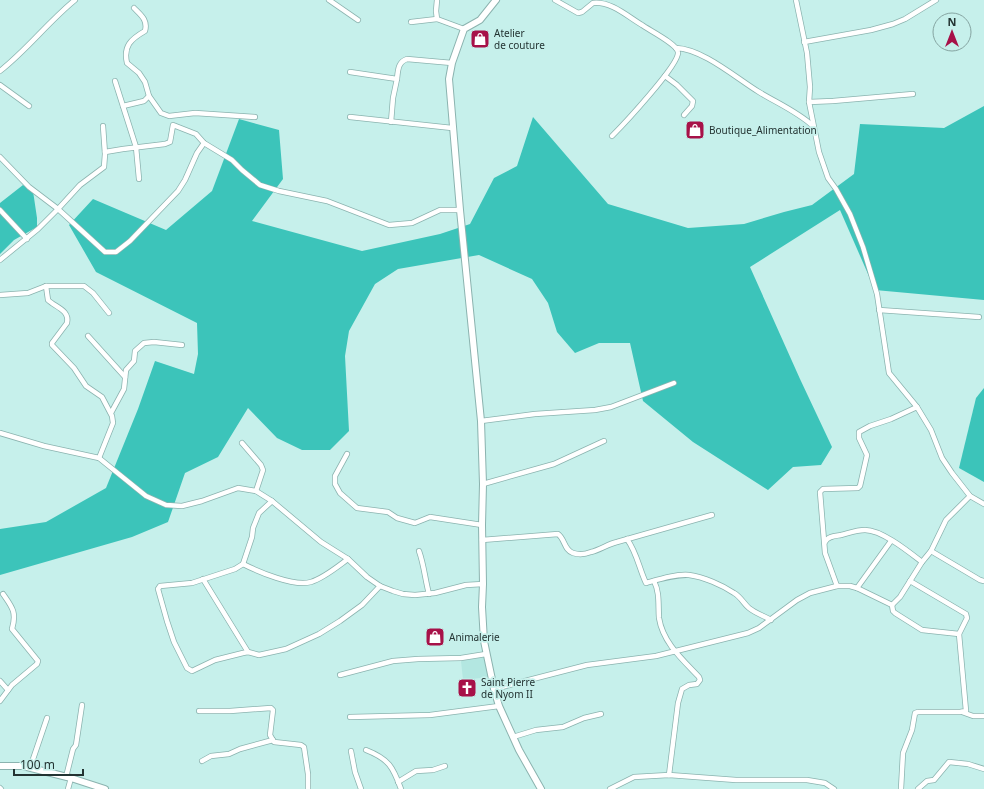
<svg xmlns="http://www.w3.org/2000/svg" width="984" height="789" font-family="'Noto Sans',sans-serif">
  <style>
    .built { fill: #b3e7e1 }
    .forest { fill: #3cc4ba }
    .lines { fill: none; stroke-linecap: round; stroke-linejoin: round }
    .street-casing { stroke: #8bb3af; stroke-width: 6 }
    .secondary-casing { stroke: #8bb3af; stroke-width: 8 }
    .street { stroke: #fff; stroke-width: 4.5 }
    .secondary { stroke: #fff; stroke-width: 6 }
    .labels { text-anchor: middle; dominant-baseline: central; stroke-width: 3.5; stroke-linejoin: round; paint-order: stroke }
    .poi-label { font-size: 10px; fill: #233332; stroke: #c6f0eb; text-anchor: start }
  </style>
  <rect width="100%" height="100%" fill="#c6f0eb"/>
  <path class="built" d="M485 657 489 677 463 680 461 661Z"/>
  <g class="forest">
    <path d="M984 106V300L875 290 840 210 750 267 800 379 832 447 821 465 793 467 768 490 693 442 643 401 630 343H599L575 353 557 332 548 303 532 279 479 255 398 269 375 284 349 331 345 356 349 431 330 450H302L277 438 248 408 218 457 185 473 168 522 132 537 0 575V529L46 522 106 488 138 409 155 361 194 374 198 354 197 323 96 272 69 225 93 199 166 230 212 191 239 119 279 130 283 179 252 221 362 251 440 234 470 224 494 178 517 166 533 117 608 204 688 228 744 224 784 212 812 205 854 174 860 124 944 128Z"/>
    <path d="M23 185 33 191 37 218V227L14 240 0 254V203Z"/>
    <path d="M984 388V482L959 468 976 398Z"/>
  </g>
  <g class="lines">
    <g class="street-casing">
      <g id="street">
        <path d="M329 0 358 20"/>
        <path d="M437 0 436 11 437 19 464 29"/>
        <path d="M555 0 578 13 582 12 593 3C611 1 627 16 642 25 649 30 677 44 678 52 680 64 623 125 612 136"/>
        <path d="M796 0 807 53 810 87 809 102 819 152 828 178 836 189 850 214 863 247 877 294 889 373 917 407 931 430 942 458 952 473 970 496 984 504"/>
        <path d="M134 8C141 15 148 20 145 31 131 39 123 46 127 63L139 73 145 82 149 96 161 113 169 116 195 113 255 117"/>
        <path d="M411 22 437 19"/>
        <path d="M804 42 871 30 893 24 905 19 936 0"/>
        <path d="M676 48C703 49 736 78 759 92 777 103 798 112 813 126"/>
        <path d="M0 71C27 50 48 22 75 0"/>
        <path d="M350 72 397 79 393 98 391 122"/>
        <path d="M665 76 677 85 693 101 692 106 684 115"/>
        <path d="M397 79C398 70 398 62 407 59L452 63"/>
        <path d="M115 81 136 147 139 179"/>
        <path d="M0 85 29 106"/>
        <path d="M809 102 833 101 913 94"/>
        <path d="M123 106 144 101 149 96"/>
        <path d="M350 117 452 128"/>
        <path d="M103 126 105 154 104 167 80 185 58 209 105 252H116L130 241 178 191 185 180 197 153 204 143"/>
        <path d="M105 152 123 149 165 144 170 142 173 125 196 134 204 143 232 160 242 170 260 185 279 191 327 201 389 225 412 223 440 210H460"/>
        <path d="M0 157 29 187 58 209 38 229 0 260"/>
        <path d="M0 210 27 239"/>
        <path d="M46 286 48 300C55 307 70 310 67 323L52 343V345L74 368 86 386 102 397 112 416 113 423 99 458"/>
        <path d="M0 295 28 293 46 286H84L93 293 109 313"/>
        <path d="M879 310 979 317"/>
        <path d="M88 336 125 377"/>
        <path d="M111 413 124 389 126 370 134 361 135 351 144 343 154 342 182 345"/>
        <path d="M481 421 535 414 595 410 611 407 674 383"/>
        <path d="M0 433 44 446 99 458 146 496 166 505 182 506 202 501 238 488 256 491 272 501 321 542 348 559 367 577 380 586 393 591 403 594 415 595 435 593 466 585 483 584"/>
        <path d="M242 443 261 465 263 470 256 491"/>
        <path d="M347 454 335 476V484L340 493 357 508 388 512 397 518 415 523 430 517 482 525"/>
        <path d="M483 484 554 464 604 441"/>
        <path d="M627 539C637 553 639 568 646 583 660 579 675 574 689 575 704 577 722 585 734 593 741 597 744 604 749 608 755 613 764 616 771 620"/>
        <path d="M482 540 558 534C565 539 564 550 573 553 579 555 586 554 591 552 600 550 608 544 617 542 649 533 681 524 712 515"/>
        <path d="M825 542C828 536 835 536 841 535 849 533 857 530 865 530 882 530 909 552 922 562"/>
        <path d="M419 551C424 565 425 579 429 594"/>
        <path d="M931 551 980 580 984 581"/>
        <path d="M348 559C337 567 324 578 311 582 294 587 259 572 243 564L235 569 192 583 160 586 158 589 167 621 174 642 187 668 192 671 215 660 243 653 248 652 259 655 286 649 319 634 340 621 362 605 380 586"/>
        <path d="M243 564 252 537 253 528 259 513 272 501"/>
        <path d="M203 579 248 652"/>
        <path d="M654 581C660 593 658 605 659 618 663 643 683 660 699 677L700 680 697 684 689 685 682 689 678 703 669 775"/>
        <path d="M837 586 825 553 820 492 823 489 858 488 860 486 867 455 859 438V432L870 426 891 419 917 407"/>
        <path d="M857 588 891 541"/>
        <path d="M892 605 900 597 922 562 931 551 946 520 970 496"/>
        <path d="M892 605 893 611 895 613 922 630 959 634"/>
        <path d="M340 675 393 661 418 659 461 658 486 654"/>
        <path d="M0 681 8 690"/>
        <path d="M494 689 587 665 656 656 748 633 759 628 797 600 810 593 837 586H850L857 588 892 605"/>
        <path d="M0 701 12 685 37 664 38 661 12 629C17 612 12 607 3 594"/>
        <path d="M199 711H230L271 708 273 710 270 735 274 742 301 745 304 747 308 774V789"/>
        <path d="M962 712 973 716H984"/>
        <path d="M350 717 430 715 499 706"/>
        <path d="M513 737 536 730 563 727 584 718 601 714"/>
        <path d="M366 750C389 759 393 767 401 789"/>
        <path d="M351 751 355 772 361 789"/>
        <path d="M202 761 211 756 229 754 240 749 273 740"/>
        <path d="M30 768 47 718"/>
        <path d="M66 777 73 749 76 745 82 705"/>
        <path d="M398 782 416 771 433 770 445 766"/>
        <path d="M0 788 1 789"/>
        <path d="M68 789 71 778"/>
        <path d="M610 789 634 777 669 775 736 780H807L825 783 834 789"/>
        <path d="M901 789 903 753 912 730 915 713 918 712H960L966 711 959 634 967 618 966 614 910 581"/>
        <path d="M918 789 927 781 934 780 949 762 968 764 984 769"/>
      </g>
    </g>
    <g class="secondary-casing">
      <g id="secondary">
        <path d="M496 0 480 20 464 29 452 63 449 79 460 210 481 421 483 484 482 525 483 584 482 607 484 641 494 689 499 706 519 750 541 789"/>
        <path d="M0 766H23L71 778 105 789"/>
      </g>
    </g>
    <use href="#street" class="street"/>
    <use href="#secondary" class="secondary"/>
  </g>
  <defs>
    <g id="shop-square" transform="scale(1)"><rect x="-9" y="-9" width="18" height="18" rx="4" fill="#a71148" stroke="#c6f0eb"/><path d="M-5-2.5h2.3a2.7 3.5 0 0 1 5.4 0H5L5.5 6h-11ZM-1.5-2.5h3a1.5 2.3 0 0 0-3 0Z" fill="#fff"/></g>
    <g id="church-square" transform="scale(1)"><rect x="-9" y="-9" width="18" height="18" rx="4" fill="#a71148" stroke="#c6f0eb"/><path d="M-1.2-6h2.4v3.5h3.3v2.4h-3.3V6h-2.4V-.1h-3.3v-2.4h3.3Z" fill="#fff"/></g>
  </defs>
  <g fill-rule="evenodd">
    <use href="#shop-square" x="480" y="39"/>
    <use href="#shop-square" x="695" y="130"/>
    <use href="#shop-square" x="435" y="637"/>
    <use href="#church-square" x="467" y="688"/>
  </g>
  <g class="labels">
    <g class="poi-label">
      <text x="494" y="33">Atelier<tspan x="494" dy="12">de couture</tspan></text>
      <text x="709" y="130">Boutique_Alimentation</text>
      <text x="449" y="637">Animalerie</text>
      <text x="481" y="682">Saint Pierre<tspan x="481" dy="12">de Nyom II</tspan></text>
    </g>
  </g>
  <g transform="translate(952 32)"><circle r="19" fill="#c6f0eb" stroke="#85a4a1"/>
  <path d="M0-3L7 15L0 10L-7 15Z" fill="#a71148"/>
  <text y="-6" font-size="11" font-weight="bold" text-anchor="middle" fill="#233332">N</text>
  </g>
  <path d="M14 769v6h69v-6" fill="none" stroke="#233332" stroke-width="2"/>
  <text x="20" y="769" font-size="12" fill="#233332" stroke="#c6f0eb" stroke-width="3" paint-order="stroke">100 m</text>
</svg>
